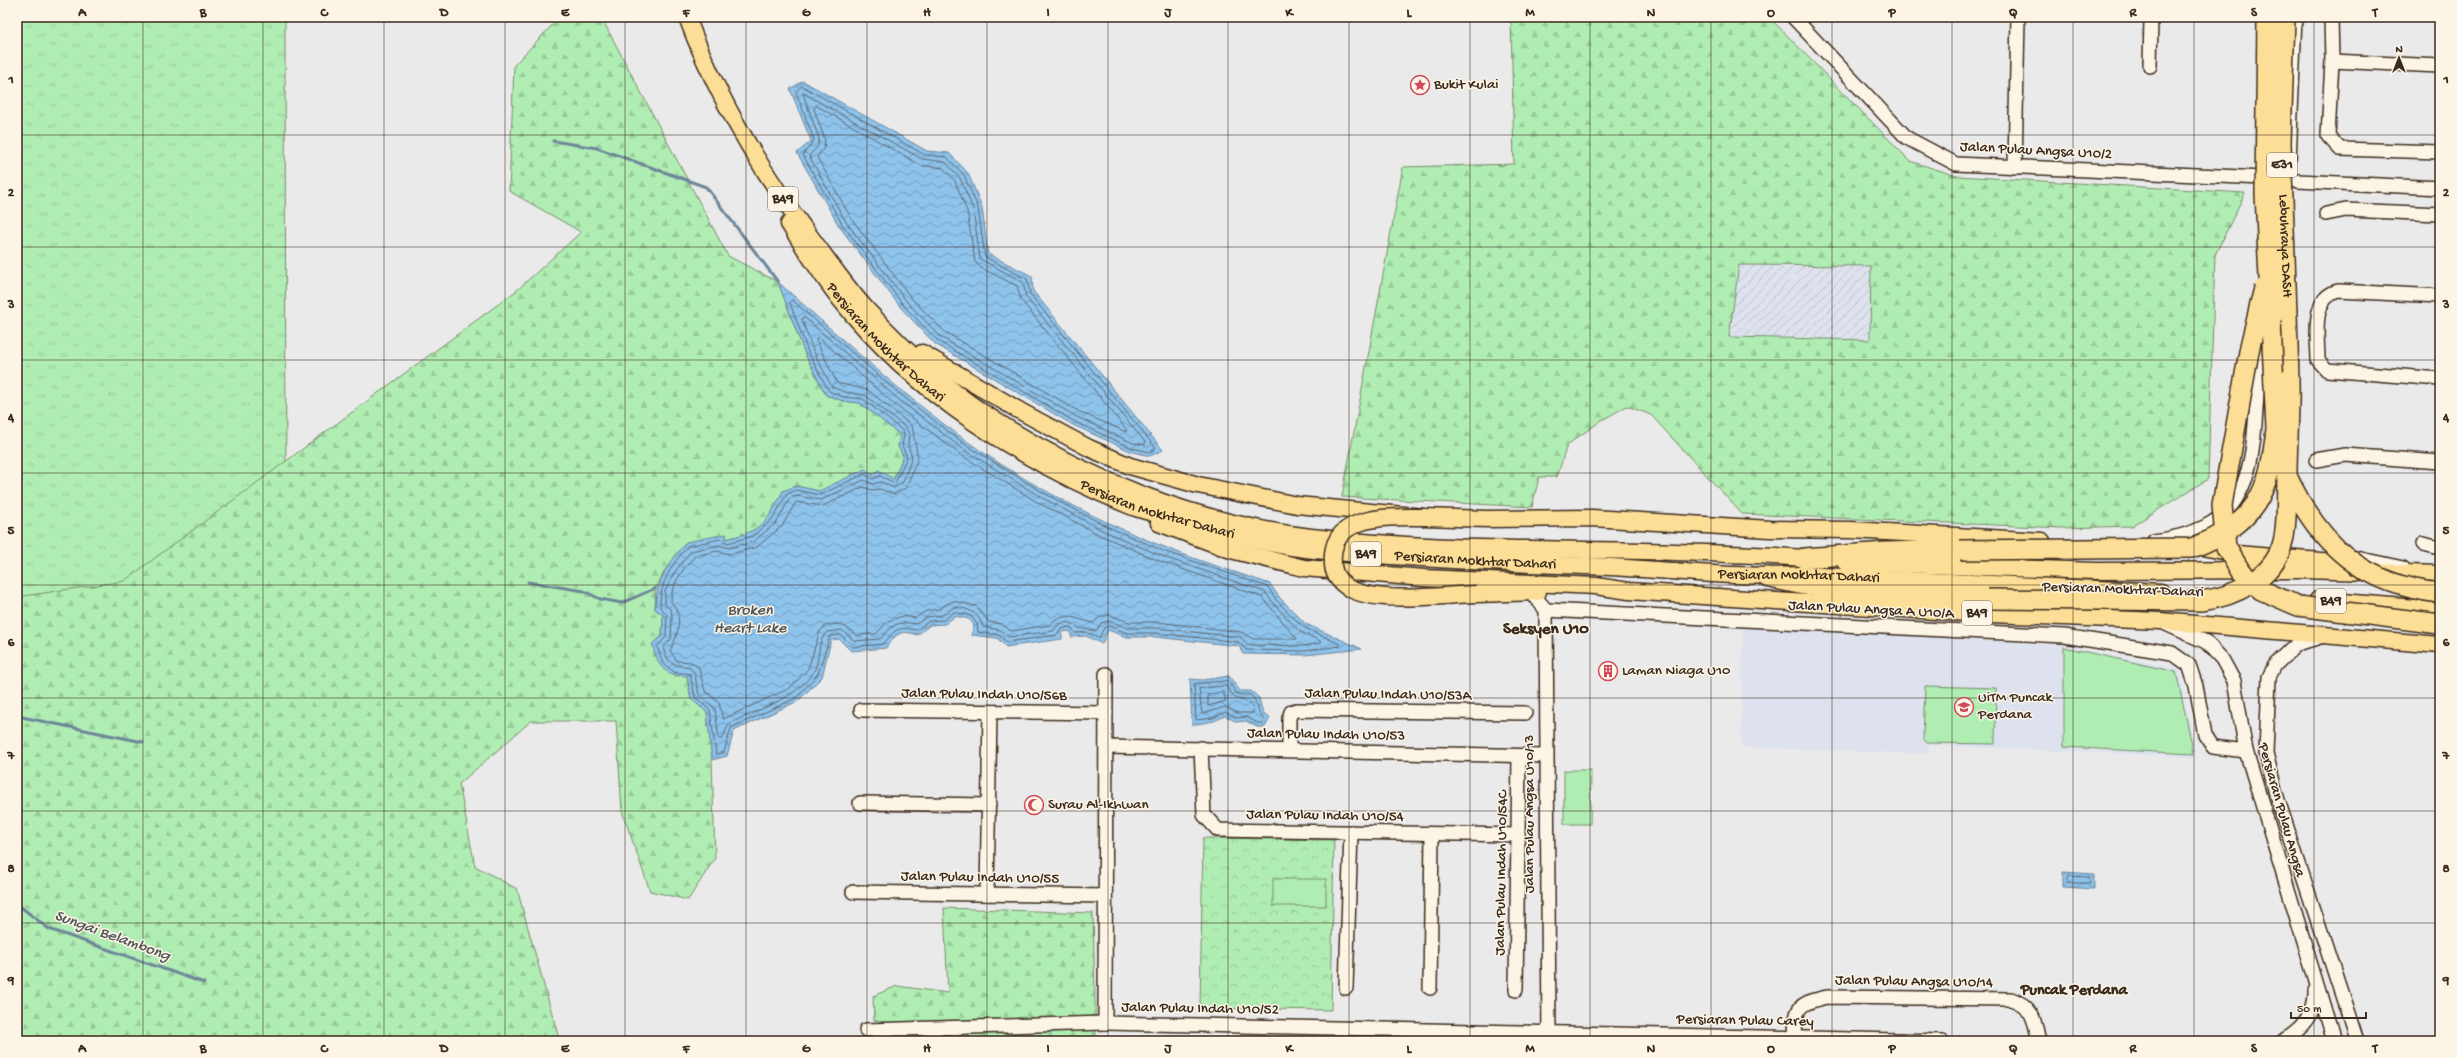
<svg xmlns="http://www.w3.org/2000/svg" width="2457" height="1058" font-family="'Gochi Hand',sans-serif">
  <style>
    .built { fill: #dde2ee }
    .industrial { fill: url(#industrial-furrows) }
    .grass { fill: url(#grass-tufts); stroke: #768c68 }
    .forest { fill: url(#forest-firs); stroke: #768c68; fill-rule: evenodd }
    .park { fill: url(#park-crowns); stroke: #768c68 }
    .pitch { fill: #b0edb3; stroke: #768c68 }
    .water { fill: url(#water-waves); stroke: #6d869a }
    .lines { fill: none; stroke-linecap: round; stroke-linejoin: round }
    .shore { stroke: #5c6770; stroke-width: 1 }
    .stream { stroke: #6d869a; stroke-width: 3 }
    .minor-casing { stroke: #3b2a1e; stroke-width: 16 }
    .major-casing { stroke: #3b2a1e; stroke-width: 19 }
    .highway-casing { stroke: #3b2a1e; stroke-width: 22 }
    .minor { stroke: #fcf5e5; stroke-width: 13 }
    .major { stroke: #fcde96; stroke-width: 16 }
    .highway { stroke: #fcde96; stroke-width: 19 }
    .major-bridge-casing { stroke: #3b2a1e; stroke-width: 19; stroke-linecap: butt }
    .highway-bridge-casing { stroke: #3b2a1e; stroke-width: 22; stroke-linecap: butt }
    .major-bridge { stroke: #fcde96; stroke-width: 16 }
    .highway-bridge { stroke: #fcde96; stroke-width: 19 }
    .grid { fill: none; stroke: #3b2a1e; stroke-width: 1; stroke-opacity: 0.55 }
    .labels { text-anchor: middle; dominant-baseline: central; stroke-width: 3; stroke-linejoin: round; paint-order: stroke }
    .shield { fill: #fcf5e5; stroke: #75675a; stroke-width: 1 }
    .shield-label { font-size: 14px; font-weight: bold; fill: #3b2a1e }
    .poi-label { font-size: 15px; fill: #3b2a1e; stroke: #fcf5e5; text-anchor: start }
    .street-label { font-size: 15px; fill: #3b2a1e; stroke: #fcf5e5 }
    .water-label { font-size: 16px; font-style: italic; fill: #54585c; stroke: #fcf5e5 }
    .neighbourhood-label { font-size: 16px; font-weight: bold; fill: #3b2a1e; stroke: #fcf5e5 }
    .quarter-label { font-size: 17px; font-weight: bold; fill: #3b2a1e; stroke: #fcf5e5 }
    .neatline { fill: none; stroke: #3b2a1e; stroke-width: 1.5 }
    .grid-label { font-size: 13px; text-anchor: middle; font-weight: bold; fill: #3b2a1e }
  </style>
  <defs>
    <pattern id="industrial-furrows" width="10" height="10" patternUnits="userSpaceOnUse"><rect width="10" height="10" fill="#dde2ee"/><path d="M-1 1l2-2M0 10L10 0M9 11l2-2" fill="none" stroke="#bfc2cc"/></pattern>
    <pattern id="grass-tufts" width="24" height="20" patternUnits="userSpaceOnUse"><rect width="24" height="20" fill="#b0edb3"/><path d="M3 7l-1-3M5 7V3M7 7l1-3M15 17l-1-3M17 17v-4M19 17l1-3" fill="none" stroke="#98cb9a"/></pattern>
    <pattern id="forest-firs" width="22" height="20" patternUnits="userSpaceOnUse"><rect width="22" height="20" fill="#b0edb3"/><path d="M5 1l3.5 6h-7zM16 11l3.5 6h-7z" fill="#98cb9a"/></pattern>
    <pattern id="park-crowns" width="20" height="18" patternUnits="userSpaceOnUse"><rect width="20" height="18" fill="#b0edb3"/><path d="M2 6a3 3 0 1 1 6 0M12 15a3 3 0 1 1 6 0" fill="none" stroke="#98cb9a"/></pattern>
    <pattern id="water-waves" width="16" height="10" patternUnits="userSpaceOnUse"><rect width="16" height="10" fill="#8ec3ec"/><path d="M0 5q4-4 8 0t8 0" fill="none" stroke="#759fbf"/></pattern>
  </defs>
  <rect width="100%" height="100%" fill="#eaeaea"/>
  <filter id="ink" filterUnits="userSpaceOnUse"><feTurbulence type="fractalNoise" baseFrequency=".025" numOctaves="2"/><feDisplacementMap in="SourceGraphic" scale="8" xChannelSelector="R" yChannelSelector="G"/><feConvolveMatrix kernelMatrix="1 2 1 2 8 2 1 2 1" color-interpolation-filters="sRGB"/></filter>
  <g filter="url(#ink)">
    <path class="built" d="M1743 614 1909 623V636L2062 645 2179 669 2196 757 1929 745 1928 754 1741 747Z"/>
    <path class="industrial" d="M1739 265 1871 266 1870 340 1729 337Z"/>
    <path class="grass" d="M17 17H285L287 1041H17Z"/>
    <g class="forest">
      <path d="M560 17H601L728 256 778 282 805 354 826 395 843 401 860 403 901 435 898 446 903 456 894 480 878 470 873 475 836 485 819 491 796 486 783 491C767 523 762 531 726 539V534L666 568 656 588 655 609 663 615 662 637 652 644 687 676 691 699 707 712 712 760 715 858 688 900 650 891 622 811 616 721H531L459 784 475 866 517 889 558 1035 557 1041H17V597L124 581 516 291 581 232 509 191 514 65Z"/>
      <path d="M1511 17H1769L1910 161 1957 176 2245 193 2215 255 2208 479 2132 526 2063 528 1742 514 1651 415 1627 406 1602 420 1567 445 1557 477H1539L1532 507 1342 497 1403 167 1514 164ZM1739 265 1871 266 1870 340 1729 337Z"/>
      <path d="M944 908 1093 913 1096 1039 1231 1041H930L931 1035 874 1020 873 996 897 986 948 993Z"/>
    </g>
    <path class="park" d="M1203 838 1334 840 1331 1010 1200 1008Z"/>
    <g class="pitch">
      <path d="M2064 647 2176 672 2194 754 2064 747Z"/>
      <path d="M1925 686 1996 688 1995 744 1927 743 1923 738Z"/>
      <path d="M1564 770H1591L1590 824H1564Z"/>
      <rect x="1273" y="879" width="53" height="27"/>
    </g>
    <g class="water">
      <path d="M803 81 927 151 949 153 968 173 982 207 988 254 1032 276 1033 291 1163 450 1150 456 1130 451 1073 425 935 344 901 308 839 226 797 153 811 141 790 89Z"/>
      <path d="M778 282C840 337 901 394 968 442 1027 484 1100 522 1167 548 1201 562 1236 572 1270 584L1280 598 1306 624 1362 649 1305 655 1243 654 1239 646 1155 637H1126L1108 630 1102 644 1086 636 1071 637V631L1062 632V639L1006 647 997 638 971 635 974 625 969 619 955 616 945 624 930 625 917 635C901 629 895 634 886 648L851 651 839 639 831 640 822 677 798 701 734 731 727 756 712 760 707 712 691 699 687 676C661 675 659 666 652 644L662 636 663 615 655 609C657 578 667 567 686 542L726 534V539C762 531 767 523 783 491L796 486 819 491 865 469 873 475 878 470 894 479 903 456 898 446 900 435 860 403 843 401 826 395 805 354Z"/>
      <path d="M1229 676 1240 691H1251L1259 698 1263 714 1270 718 1265 727H1257L1246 721 1237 722 1225 716 1214 721 1192 725 1190 679 1203 680Z"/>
      <path d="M2063 872 2094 874V889L2063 887Z"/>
    </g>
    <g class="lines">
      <g class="shore">
        <path d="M802 86 925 155 947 157 964 175 978 208 985 257 1027 279 1030 294 1155 447V449L1150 452 1132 448 1075 422 938 341 904 306 842 224 803 155 814 140 796 92Z"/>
        <path d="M803 93 922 159 945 162 960 178 973 209 980 259 1023 282 1026 297 1145 442V445L1133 443 1077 417 941 337 907 302 846 222 809 156 818 146 819 139Z"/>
        <path d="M817 106 920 165 943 168 955 181 967 211 975 262 981 268 1017 286 1021 300 1126 429V432L1080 412 945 332 912 299 851 218 817 157 824 148 825 140 814 109Z"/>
        <path d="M792 300 901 395 966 445 1042 492 1106 526 1166 552 1268 587 1277 601 1303 627 1340 644V646L1304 651 1246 650 1239 642 1155 633H1127L1108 626 1104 628 1099 638 1086 632 1076 633 1070 627 1061 629 1057 635 1007 642 998 635 978 632 977 624 971 616 954 612 944 620 929 621 917 630C895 626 896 630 883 644L853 647 841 635 830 636 818 674 796 698 731 728 724 752 716 754 710 710 695 697 690 674 674 672 663 663 657 647 666 637 667 615 660 607C660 582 672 564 688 546L720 539 728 543 753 536 773 518 787 494 796 490 820 495 864 474 873 479 880 476 895 483 907 457 902 446 904 435 903 431 863 399 843 397 829 391 808 352 790 303Z"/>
        <path d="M804 317 898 399 963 449 1039 496 1104 531 1164 557 1265 592 1274 604 1299 631 1320 641 1321 643 1304 646 1249 645 1240 637 1156 628H1128L1109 621 1101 623 1096 631 1079 628 1069 622 1059 624 1053 631 1009 637 1000 630 983 627C979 613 969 608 954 607L942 615 927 617 916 624C895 620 893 626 880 639L855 641 842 630 827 632C816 641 821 661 813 673 795 700 757 709 729 724L722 739H719L715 709 699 694 694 672C683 658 673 677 663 648L671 639 672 616 671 610 665 604V591L674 573 691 551 719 545 729 548 753 542 777 522 790 498 797 496 821 500 864 480 873 484 881 482 894 488 903 482 912 457 908 445 909 434 906 428 865 395 845 392 832 387 813 350 802 320Z"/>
        <path d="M818 337 894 404 961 455 1037 502 1102 536 1162 562 1262 597 1297 639H1253L1241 632 1157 622H1129L1109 615 1100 617 1093 623 1068 616 1056 619 1049 625 1011 631 1002 624 989 622 976 606 953 601 939 609 926 611 915 618 903 616 888 621 876 634 857 635 841 624 827 625 820 631 808 669 790 688 723 719 719 703 705 691 699 668 691 662 677 661 670 651C677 637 685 616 671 602 671 584 683 569 695 556L717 551 730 554 757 547 782 526 796 502 823 506 863 487 872 490 880 489 894 494 906 488 918 458 912 426 868 390 837 383 816 340Z"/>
        <path d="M1228 681 1237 694C1241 695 1246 693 1250 695 1259 700 1256 714 1264 719L1263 723H1258L1246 717 1237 718 1225 712 1213 718 1196 720 1194 684Z"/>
        <path d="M1226 686 1235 698C1245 702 1253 699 1253 713H1238L1225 707 1202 714 1199 689Z"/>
        <path d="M1223 692 1226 701 1208 706V695Z"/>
        <path d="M2069 876 2089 877 2090 883H2068Z"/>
      </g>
      <g class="stream">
        <path d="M553 141 597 148 706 187 778 282"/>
        <path d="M528 582 584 591 600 599 622 603 656 588"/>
        <path d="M17 716 143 742"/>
        <path d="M17 904 49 929 204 983"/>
      </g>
      <g class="minor-casing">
        <g id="minor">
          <path d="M1793 17 1907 138 1956 164 2263 178"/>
          <path d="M2331 17 2332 61 2328 136 2340 149 2440 152"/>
          <path d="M2332 61 2440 66"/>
          <path d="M2150 66 2151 17"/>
          <path d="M2289 161 2295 17"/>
          <path d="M2015 167 2018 17"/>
          <path d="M2298 181 2440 188"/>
          <path d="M2326 214 2346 210 2440 214"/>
          <path d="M2440 296 2338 291C2310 298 2318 338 2318 360L2327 370 2440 379"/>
          <path d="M2316 460 2345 455 2440 462"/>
          <path d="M2154 541C2239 530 2252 486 2256 409 2258 381 2260 352 2262 324"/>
          <path d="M2423 544 2440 548"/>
          <path d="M2352 557 2403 568"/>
          <path d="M1531 592 1546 610 1549 1039"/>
          <path d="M1546 610 2064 636 2172 653 2189 665 2196 686 2205 735 2213 747 2246 751"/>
          <path d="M2166 624 2206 642 2222 659 2234 681 2246 751 2334 1041"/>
          <path d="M2323 636 2297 644 2275 665 2269 677 2266 753 2276 794 2357 1041"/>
          <path d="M1106 674 1105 1023 1942 1041"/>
          <path d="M861 710 1106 713"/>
          <path d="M1106 747 1546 756"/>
          <path d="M1201 748 1204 815 1218 830 1518 835"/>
          <path d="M1289 750V718L1291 712 1296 710 1525 713"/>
          <path d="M860 803 989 805"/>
          <path d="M853 892 1105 896"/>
          <path d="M987 894 990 712"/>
          <path d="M1346 988 1351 832"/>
          <path d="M1430 988 1432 834"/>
          <path d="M1516 990 1519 756"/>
          <path d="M866 1030 1105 1023"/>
          <path d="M1795 1041C1796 1009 1794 1004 1827 997L2011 999C2034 1007 2034 1020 2039 1041"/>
          <path d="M2283 1041C2303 1031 2316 1014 2315 991"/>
        </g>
      </g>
      <g class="major-casing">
        <g id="major">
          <path d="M687 17C715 93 758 166 806 231 827 258 846 288 869 312 903 348 940 384 982 412 1080 477 1194 523 1311 537 1449 553 1589 547 1727 554 1757 555 1787 556 1816 559"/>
          <path id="s1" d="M789 224C805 249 821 275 840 299 914 393 1022 462 1133 507 1147 512 1162 515 1176 519 1214 530 1253 541 1292 547 1325 552 1360 554 1393 556 1458 561 1522 564 1586 566 1658 568 1729 579 1801 575L2161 592"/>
          <path d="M922 353 1020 411 1089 448 1130 466 1198 485 1297 505 1424 517 1488 519 1592 518 1770 529 1851 530 2042 541"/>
          <path d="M1159 523 1231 550 1304 568 1424 578 1596 586 1629 591 1776 601 1967 613 2160 621 2440 645"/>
          <path d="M2192 545 2237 554 2333 562"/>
          <path d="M1845 562 2096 571 2301 570 2440 574"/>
          <path d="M1476 594 1538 592"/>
          <path d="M2318 600 2440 610"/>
        </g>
      </g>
      <g class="highway-casing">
        <g id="highway">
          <path d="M2287 313 2289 379"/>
          <path d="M1804 558 1886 552 1960 550"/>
          <path d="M1767 577C1839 595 1914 596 1988 599"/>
        </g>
      </g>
      <use href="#minor" class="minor"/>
      <use href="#major" class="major"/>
      <use href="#highway" class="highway"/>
      <g class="major-bridge-casing">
        <path id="major-bridge" d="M1424 517C1389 517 1328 513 1333 565 1334 577 1342 586 1355 591 1384 603 1444 595 1476 594"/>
      </g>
      <g class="highway-bridge-casing">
        <g id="highway-bridge">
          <path id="s2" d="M2285 17 2281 143 2287 313"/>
          <path d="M2264 288 2250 346 2222 505 2226 547 2241 572 2261 590 2298 606 2440 624"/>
          <path d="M2288 478C2320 545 2363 585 2440 593"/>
          <path d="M1960 550 2192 548C2256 523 2269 495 2276 429L2265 193 2267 17"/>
          <path d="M1988 599 2201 601C2234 597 2274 578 2283 542 2288 521 2286 498 2287 476 2287 443 2290 411 2289 379"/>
        </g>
      </g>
      <use href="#major-bridge" class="major-bridge"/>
      <use href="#highway-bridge" class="highway-bridge"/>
    </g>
  </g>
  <path class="grid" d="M143 17V1041M263 17V1041M384 17V1041M505 17V1041M625 17V1041M746 17V1041M867 17V1041M987 17V1041M1108 17V1041M1228 17V1041M1349 17V1041M1470 17V1041M1590 17V1041M1711 17V1041M1832 17V1041M1952 17V1041M2073 17V1041M2194 17V1041M2314 17V1041M17 135H2440M17 247H2440M17 360H2440M17 473H2440M17 585H2440M17 698H2440M17 811H2440M17 923H2440"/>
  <defs>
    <g id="sight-ring" transform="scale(1)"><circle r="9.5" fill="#fcf5e5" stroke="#d1495b" stroke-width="1.5"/><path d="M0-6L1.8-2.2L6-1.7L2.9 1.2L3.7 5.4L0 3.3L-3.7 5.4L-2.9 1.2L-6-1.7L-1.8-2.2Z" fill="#d1495b"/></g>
    <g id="building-ring" transform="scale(1)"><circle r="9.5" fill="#fcf5e5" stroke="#d1495b" stroke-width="1.5"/><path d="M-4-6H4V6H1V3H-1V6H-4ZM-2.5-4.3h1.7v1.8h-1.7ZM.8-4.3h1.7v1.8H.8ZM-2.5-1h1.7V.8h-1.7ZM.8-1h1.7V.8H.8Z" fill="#d1495b"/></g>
    <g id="university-ring" transform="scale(1)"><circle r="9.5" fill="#fcf5e5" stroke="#d1495b" stroke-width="1.5"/><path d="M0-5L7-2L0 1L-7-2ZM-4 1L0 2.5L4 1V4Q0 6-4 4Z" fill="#d1495b"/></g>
    <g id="mosque-ring" transform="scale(1)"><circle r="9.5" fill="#fcf5e5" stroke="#d1495b" stroke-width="1.5"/><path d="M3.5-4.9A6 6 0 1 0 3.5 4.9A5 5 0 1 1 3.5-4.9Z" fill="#d1495b"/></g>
  </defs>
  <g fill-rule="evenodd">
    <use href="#sight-ring" x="1420" y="85"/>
    <use href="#building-ring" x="1608" y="671"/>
    <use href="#university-ring" x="1964" y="707"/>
    <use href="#mosque-ring" x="1034" y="805"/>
  </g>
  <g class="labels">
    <g class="shield">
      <rect x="2267" y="153" width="30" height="24" rx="3"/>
      <rect x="768" y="187" width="30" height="24" rx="3"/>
      <rect x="1351" y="542" width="30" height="24" rx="3"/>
      <rect x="2316" y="589" width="30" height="24" rx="3"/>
      <rect x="1962" y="601" width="30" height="24" rx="3"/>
    </g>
    <g class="shield-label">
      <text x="2282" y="165">E31</text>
      <text x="783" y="199">B49</text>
      <text x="1366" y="554">B49</text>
      <text x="2331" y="601">B49</text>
      <text x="1977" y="613">B49</text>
    </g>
    <g class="poi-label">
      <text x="1434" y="85">Bukit Kulai</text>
      <text x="1622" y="671">Laman Niaga U10</text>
      <text x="1978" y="698">UiTM Puncak<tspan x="1978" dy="17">Perdana</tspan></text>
      <text x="1048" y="805">Surau Al-Ikhwan</text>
    </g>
    <g class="street-label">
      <text transform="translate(2036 151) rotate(3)">Jalan Pulau Angsa U10/2</text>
      <text stroke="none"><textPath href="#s2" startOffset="229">Lebuhraya DASH</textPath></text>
      <text stroke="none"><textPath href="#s1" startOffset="154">Persiaran Mokhtar Dahari</textPath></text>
      <text stroke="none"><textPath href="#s1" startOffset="478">Persiaran Mokhtar Dahari</textPath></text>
      <text stroke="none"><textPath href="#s1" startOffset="802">Persiaran Mokhtar Dahari</textPath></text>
      <text stroke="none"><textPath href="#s1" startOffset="1126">Persiaran Mokhtar Dahari</textPath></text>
      <text transform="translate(2123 590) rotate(2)">Persiaran Mokhtar Dahari</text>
      <text transform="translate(1871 610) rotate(3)">Jalan Pulau Angsa A U10/A</text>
      <text transform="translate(984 695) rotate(1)">Jalan Pulau Indah U10/56B</text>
      <text transform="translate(1388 695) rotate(1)">Jalan Pulau Indah U10/53A</text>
      <text transform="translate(1326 735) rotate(1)">Jalan Pulau Indah U10/53</text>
      <text transform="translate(2281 810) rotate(74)">Persiaran Pulau Angsa</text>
      <text transform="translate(1530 814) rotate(-90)">Jalan Pulau Angsa U10/13</text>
      <text transform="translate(1325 816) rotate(1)">Jalan Pulau Indah U10/54</text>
      <text transform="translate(1502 873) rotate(-89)">Jalan Pulau Indah U10/54C</text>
      <text transform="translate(980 878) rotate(1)">Jalan Pulau Indah U10/55</text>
      <text transform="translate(1914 982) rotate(1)">Jalan Pulau Angsa U10/14</text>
      <text transform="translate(1200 1009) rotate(1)">Jalan Pulau Indah U10/52</text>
      <text transform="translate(1745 1021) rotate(1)">Persiaran Pulau Carey</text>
    </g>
    <g class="water-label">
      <text x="750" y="611">Broken<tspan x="750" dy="18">Heart Lake</tspan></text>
      <text transform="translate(112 937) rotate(20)">Sungai Belambong</text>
    </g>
    <g class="neighbourhood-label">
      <text x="2074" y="991">Puncak Perdana</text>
    </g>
    <g class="quarter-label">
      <text x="1546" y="630">Seksyen U10</text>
    </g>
  </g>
  <rect width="2457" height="1058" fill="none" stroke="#fcf5e5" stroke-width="44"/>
  <g transform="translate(2399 58)" stroke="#fcf5e5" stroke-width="3" paint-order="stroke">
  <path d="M0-3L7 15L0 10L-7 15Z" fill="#3b2a1e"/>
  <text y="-6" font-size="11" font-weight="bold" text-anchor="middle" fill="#3b2a1e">N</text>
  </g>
  <path d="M2291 1012v6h75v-6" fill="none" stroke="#3b2a1e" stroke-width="2"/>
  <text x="2297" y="1012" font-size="12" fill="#3b2a1e" stroke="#fcf5e5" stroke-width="3" paint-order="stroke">50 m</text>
  <rect x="22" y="22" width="2413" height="1014" class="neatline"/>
  <g class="grid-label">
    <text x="82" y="16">A</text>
    <text x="203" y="16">B</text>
    <text x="324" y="16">C</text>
    <text x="444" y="16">D</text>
    <text x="565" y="16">E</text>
    <text x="686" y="16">F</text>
    <text x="806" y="16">G</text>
    <text x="927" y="16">H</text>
    <text x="1048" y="16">I</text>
    <text x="1168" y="16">J</text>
    <text x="1289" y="16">K</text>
    <text x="1409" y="16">L</text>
    <text x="1530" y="16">M</text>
    <text x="1651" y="16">N</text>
    <text x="1771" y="16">O</text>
    <text x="1892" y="16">P</text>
    <text x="2013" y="16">Q</text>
    <text x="2133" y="16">R</text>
    <text x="2254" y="16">S</text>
    <text x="2375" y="16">T</text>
    <text x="11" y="83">1</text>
    <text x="2446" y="83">1</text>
    <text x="11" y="196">2</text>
    <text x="2446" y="196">2</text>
    <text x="11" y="308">3</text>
    <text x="2446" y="308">3</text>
    <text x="11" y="421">4</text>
    <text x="2446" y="421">4</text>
    <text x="11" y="534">5</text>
    <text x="2446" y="534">5</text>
    <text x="11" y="646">6</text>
    <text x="2446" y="646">6</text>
    <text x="11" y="759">7</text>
    <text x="2446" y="759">7</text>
    <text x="11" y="872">8</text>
    <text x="2446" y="872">8</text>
    <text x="11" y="984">9</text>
    <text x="2446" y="984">9</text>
    <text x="82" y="1052">A</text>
    <text x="203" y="1052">B</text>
    <text x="324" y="1052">C</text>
    <text x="444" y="1052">D</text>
    <text x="565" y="1052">E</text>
    <text x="686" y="1052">F</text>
    <text x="806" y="1052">G</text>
    <text x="927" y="1052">H</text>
    <text x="1048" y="1052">I</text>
    <text x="1168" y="1052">J</text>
    <text x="1289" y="1052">K</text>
    <text x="1409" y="1052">L</text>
    <text x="1530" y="1052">M</text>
    <text x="1651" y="1052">N</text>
    <text x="1771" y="1052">O</text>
    <text x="1892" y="1052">P</text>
    <text x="2013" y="1052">Q</text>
    <text x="2133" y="1052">R</text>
    <text x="2254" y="1052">S</text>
    <text x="2375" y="1052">T</text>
  </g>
</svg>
